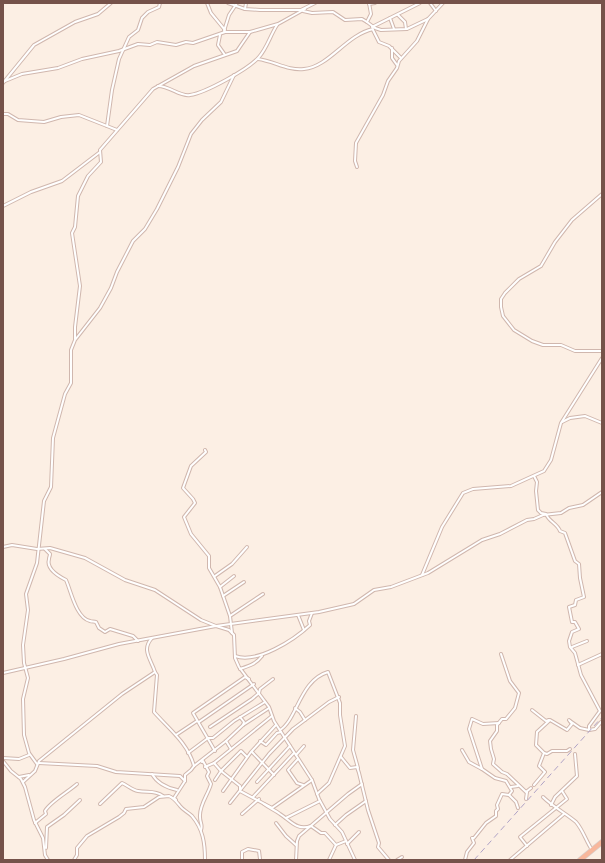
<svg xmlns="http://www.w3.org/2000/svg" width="605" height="863" font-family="Commissioner,sans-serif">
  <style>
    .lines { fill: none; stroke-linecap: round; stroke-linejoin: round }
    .minor-casing { stroke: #d0b7ae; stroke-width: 4 }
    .trunk-casing { stroke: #d8cfcc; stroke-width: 6 }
    .minor { stroke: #fff; stroke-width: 2 }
    .trunk { stroke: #f8b79c; stroke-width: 4.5 }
    .rail { stroke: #b0a3c6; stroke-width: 1; stroke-dasharray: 6 4; stroke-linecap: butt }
  </style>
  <rect width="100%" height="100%" fill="#fcefe4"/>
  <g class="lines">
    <g class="minor-casing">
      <g id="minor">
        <path d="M207 3 211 13 225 30"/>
        <path d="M228 3 245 9 260 10H301L315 3"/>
        <path d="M369 3 371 14 367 22 375 28 381 30 407 29 428 19 443 3"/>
        <path d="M430 3 436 11"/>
        <path d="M369 4 375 3"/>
        <path d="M245 9 246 3"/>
        <path d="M303 11 312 13 333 12 345 20 362 19 367 22"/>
        <path d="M398 15 405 22 406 29"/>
        <path d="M372 27 390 18"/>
        <path d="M394 29 390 18 420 3"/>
        <path d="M373 30 379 42 389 46 401 58"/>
        <path d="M224 31 229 15 237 3"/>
        <path d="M220 35 218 45 225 55"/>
        <path d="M392 48V58L397 65"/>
        <path d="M258 59C274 61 288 71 304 69 329 67 346 35 373 29"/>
        <path d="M5 81 22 74 58 68 82 59 119 51 138 44 150 45 157 42 176 45 186 42 193 43 225 32H250"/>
        <path d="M3 83 34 45 75 22 98 14 111 3"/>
        <path d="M158 86C170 86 180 97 190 95 205 93 249 69 259 57 267 48 270 36 277 25"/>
        <path d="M3 114H8L18 120 44 122 61 117 79 115 117 130"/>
        <path d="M107 126 112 90 119 59 129 37 138 30 142 18 148 12 159 7 160 3"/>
        <path d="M357 167 355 161 356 143 383 95 388 81 397 68 399 61 417 41 428 19"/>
        <path d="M602 194 572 220 555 242 541 266 519 279 505 293 501 299V307L503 316 514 330 532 341 543 345H561L575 351H602"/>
        <path d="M3 206 31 192 62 181 100 152"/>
        <path d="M75 339V327L80 286 72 233 75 227 78 196 88 176 101 162 100 150 153 89 194 66 237 51 250 32 278 24 305 9"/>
        <path d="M562 422 570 418 585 416 602 423"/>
        <path d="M205 450 206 452 191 466 183 488 193 499 195 503 184 517 191 534 209 556V568L220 587 230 616 232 633"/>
        <path d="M534 476 537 482 536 491 538 510 541 513 546 514C549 522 557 523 560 531L565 533 575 561 579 564 580 578 584 597 576 600 575 605 569 607 572 622H575L579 629 572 632 569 641 570 647 575 653 581 675 600 711 589 726V730L595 729 602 721"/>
        <path d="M3 547 12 545 37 549 50 548 85 558 125 580 155 590 201 620 216 626 319 612 354 604 374 590 391 587 428 573 482 540 500 534 527 520 534 519 543 515 561 513 569 508 583 505 602 492"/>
        <path d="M45 549 50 554C50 556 49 557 49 559 46 569 60 577 66 580 71 591 76 618 90 621 92 622 94 621 96 622L99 628 105 632 110 629 133 636 138 641"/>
        <path d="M422 575 442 527 463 493 473 489 511 486 544 471 551 460 561 423 602 358"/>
        <path d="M215 576 232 564 247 547"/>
        <path d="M220 587 234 576"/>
        <path d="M223 596 244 582"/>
        <path d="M298 615 304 630"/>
        <path d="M230 616 263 594"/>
        <path d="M152 638C141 650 151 659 155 672L157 675 154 712C168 728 188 743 194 766"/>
        <path d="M572 647 587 641"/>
        <path d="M501 654 510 681 519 693 515 708 506 719H502L497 725V731L490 741 491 749 494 759 493 764 502 772 507 774 526 792 531 788"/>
        <path d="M235 656C257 664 294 640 310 625L309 621 312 613"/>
        <path d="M578 665 602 654"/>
        <path d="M240 669C249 666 256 664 262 656"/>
        <path d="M3 673 64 659 119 644 216 626 229 630 234 635 235 658 239 667 269 707 274 721 312 780 319 799 330 819 342 832 355 860"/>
        <path d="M295 708 300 712 305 720"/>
        <path d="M532 710 546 721 549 720"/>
        <path d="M356 716 353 750 358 768"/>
        <path d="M570 721 580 728 589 730"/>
        <path d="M199 722 254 684"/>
        <path d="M243 725 269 708"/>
        <path d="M210 727 252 699 259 693 260 689 273 679"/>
        <path d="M280 730C297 720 300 680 328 672L340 703V715L345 746 329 783 317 794"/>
        <path d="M176 735 197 721"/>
        <path d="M226 741 243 725 244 722 240 717"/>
        <path d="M260 741 266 745 277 733 281 732"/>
        <path d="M462 750 469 762 482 769"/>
        <path d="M215 751 193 713 245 677 249 679"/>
        <path d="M252 752 274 775"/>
        <path d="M188 753 208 738H213L234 721 265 702"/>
        <path d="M544 753 547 754 552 751H567L570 749"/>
        <path d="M296 755 304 746"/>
        <path d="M341 757 350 768 357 767 359 773 368 810 379 843 378 847 389 860"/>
        <path d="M3 758 19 759 29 755"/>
        <path d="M298 759 288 770 297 783 303 785"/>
        <path d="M3 761 11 771 21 779 25 787 34 820 43 838 45 855 48 860"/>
        <path d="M39 763 97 766 116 772 180 776 185 781"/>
        <path d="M214 763 272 716"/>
        <path d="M37 764 29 753 24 735 23 699 28 678 24 663 23 645 28 610 26 594 37 563 44 501 51 487 53 438 65 394 71 383V350L75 340 100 308 111 288 117 272 133 241 145 229 157 209 178 167 191 134 202 120 221 102 234 75"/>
        <path d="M205 767 214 763 221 771 240 786V791L272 808 312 780"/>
        <path d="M152 774C157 783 168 788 177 790"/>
        <path d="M19 777 29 775"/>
        <path d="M215 780 221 771 241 751 247 757"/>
        <path d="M23 782 35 771 39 761 122 694 155 672"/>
        <path d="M257 782 290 746"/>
        <path d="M534 785 545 772 539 766 544 753 536 745 537 732 550 720 567 730 572 724 569 720"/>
        <path d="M511 787 518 786"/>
        <path d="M223 791 251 752 276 725"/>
        <path d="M509 795 516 802 518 808"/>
        <path d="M253 797 294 753"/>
        <path d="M543 797C553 807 567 814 576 822 583 830 586 841 592 850"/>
        <path d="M526 799 527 792"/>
        <path d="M176 800 174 798 185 781V775L191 770 194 766 226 741 231 749"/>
        <path d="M230 803 269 754 293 729 329 702 339 697"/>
        <path d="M100 804 122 783C127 785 132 790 138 791 148 793 154 790 163 796"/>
        <path d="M264 804C269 808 275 810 280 814 291 821 297 831 311 826L321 833H325L336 845 346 841"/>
        <path d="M551 805 555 797 577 776 575 754"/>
        <path d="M242 814 259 799"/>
        <path d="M286 818 320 801"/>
        <path d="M35 823 46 814 45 811C50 802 68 792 77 784"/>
        <path d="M276 823 286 836 296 845"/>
        <path d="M335 825 346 815 366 801"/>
        <path d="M201 830C203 825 200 823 200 817 199 805 208 795 211 784L207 776 209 772 203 761 202 762"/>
        <path d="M347 844 359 832"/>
        <path d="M527 846 520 837 567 799 562 791"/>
        <path d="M46 848 47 827 64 815 80 800"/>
        <path d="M74 860 77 855V848L87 836 119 817 124 813 126 809 144 807 159 797 169 796C174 798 176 801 180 806 183 810 188 812 192 816 203 829 205 843 205 860"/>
        <path d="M242 860V852L248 849 259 851 260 859"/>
        <path d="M296 860 297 841 299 836 348 794 362 784"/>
        <path d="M329 860 336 845"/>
        <path d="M397 860 402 857"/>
        <path d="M465 860 467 852 474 843 472 838H474L486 823 496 816V811L498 809 497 805 502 794 509 795 512 791 506 781 495 778 482 769 469 729 472 719 483 724 499 723"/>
        <path d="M510 860 564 814"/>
      </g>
    </g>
    <g class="trunk-casing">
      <path id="trunk" d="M580 860 602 842"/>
    </g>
    <use href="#minor" class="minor"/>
    <use href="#trunk" class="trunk"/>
    <path class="rail" d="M474 860 602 717"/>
  </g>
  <rect width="605" height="863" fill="none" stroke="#75524a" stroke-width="8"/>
</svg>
